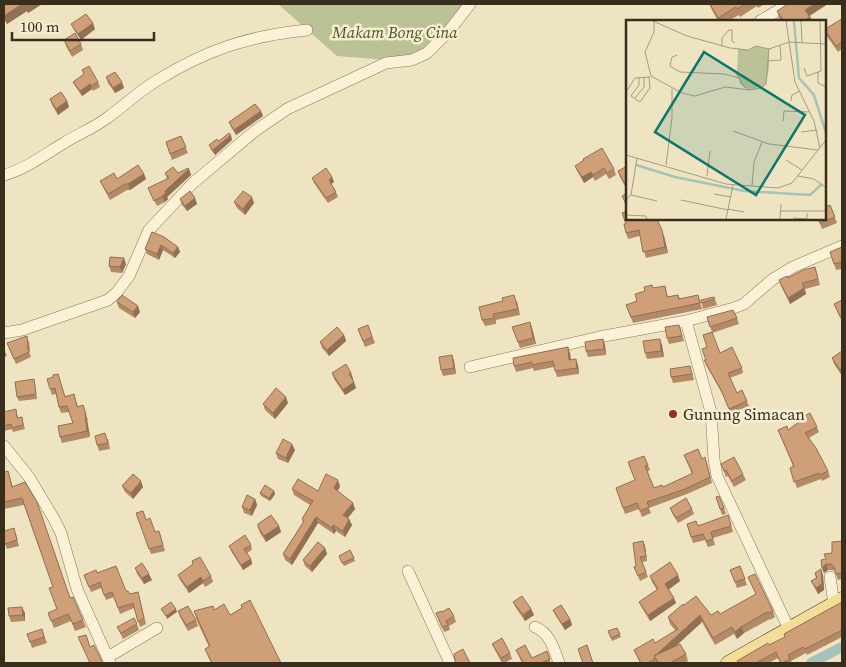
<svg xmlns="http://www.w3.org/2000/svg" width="846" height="667" font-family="'Source Serif 4',serif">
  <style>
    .cemetery { fill: #bbc295 }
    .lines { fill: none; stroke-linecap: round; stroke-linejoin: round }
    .canal { stroke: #a5c2bb; stroke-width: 10 }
    .minor-casing { stroke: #8a7659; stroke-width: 12 }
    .major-casing { stroke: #58432d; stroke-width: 15 }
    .minor { stroke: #faf1d6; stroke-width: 11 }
    .major { stroke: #f4dc99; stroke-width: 14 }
    .wall { fill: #b28a66 }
    .shaded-wall { fill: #917053 }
    .building { fill: #cfa077; stroke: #917053 }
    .poi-dot { fill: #9b2d27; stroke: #f6eed2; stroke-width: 2 }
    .labels { text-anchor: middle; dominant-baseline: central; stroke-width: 5; stroke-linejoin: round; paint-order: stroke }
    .park-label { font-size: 16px; font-style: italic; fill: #475623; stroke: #f6eed2 }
    .poi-label { font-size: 16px; fill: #392d1d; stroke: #f6eed2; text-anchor: start }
    .inset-river { fill: none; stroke: #a5c2bb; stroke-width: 2.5 }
    .inset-road { fill: none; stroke: #a69b80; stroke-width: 1 }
    .view { fill: #0f766e; fill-opacity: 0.15; stroke: #0f766e; stroke-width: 2.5 }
    .inset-edge { fill: none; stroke: #392d1d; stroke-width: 2.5 }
  </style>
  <rect width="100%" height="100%" fill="#efe4c2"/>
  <path class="cemetery" d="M278 4H474L456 33 411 62 337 56Z"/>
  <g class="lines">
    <path class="canal" d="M811 663 842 647"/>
    <g class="minor-casing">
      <g id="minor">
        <path d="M760 21 789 4"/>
        <path d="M4 175C26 169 44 155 64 143 78 134 94 128 107 118 124 106 138 92 156 81 206 50 248 36 307 30"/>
        <path d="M686 321 711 412 714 459 717 476 789 629"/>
        <path d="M4 333 22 330 108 300 117 292 129 276 149 230 193 183 255 131 287 109 386 63 412 60 427 53 449 31 470 4"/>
        <path d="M470 367 599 337 686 321 734 308 744 304 773 279 793 267 842 246"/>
        <path d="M4 446 29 477 54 519 61 533 77 589 110 663"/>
        <path d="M408 571 450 663"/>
        <path d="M830 577 834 604"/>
        <path d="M535 627C550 633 554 649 559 663"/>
        <path d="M108 657 157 628"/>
      </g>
    </g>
    <g class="major-casing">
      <path id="major" d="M728 663 842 599"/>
    </g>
    <use href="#minor" class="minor"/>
    <use href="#major" class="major"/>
  </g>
  <g class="wall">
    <path d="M6 4H42L28 13 27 11 7 24 4 19V5Z"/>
    <path d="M709 4H765L758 8 757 6 740 17 739 15 728 21H718L711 8Z"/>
    <path d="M777 11 810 16 812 21H781L779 18Z"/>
    <path d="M842 19V49L838 52 826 35 825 29Z"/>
    <path d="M71 24 95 29 81 40 74 30Z"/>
    <path d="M64 40 81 44 83 50 72 57 66 46Z"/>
    <path d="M82 70 98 82 100 87 93 91 92 89 82 96 75 86 73 82 84 74Z"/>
    <path d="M106 77 124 88 115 93 108 83Z"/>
    <path d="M50 99 67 101 69 107 58 115 52 105Z"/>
    <path d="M263 116 236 135 231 127 229 122Z"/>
    <path d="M181 136 188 153 172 160 166 142Z"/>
    <path d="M232 140 215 155 211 150 209 145 219 141Z"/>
    <path d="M575 166 614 169 616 175 609 179 606 174 595 181 593 177 584 183 577 171Z"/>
    <path d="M627 166V190L620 177 618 171Z"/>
    <path d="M189 169 191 175 167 197 168 199 165 202 157 206 148 188 167 179 165 173H178Z"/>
    <path d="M144 174 146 179 130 190H127L110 200 103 187 100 181 117 179Z"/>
    <path d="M332 177 334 182 331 184 336 192 338 197 328 203 314 183 312 178Z"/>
    <path d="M195 198 197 204 187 211 182 205 180 199Z"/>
    <path d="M234 202 254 203 245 215 237 208Z"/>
    <path d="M830 205 837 223 822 229 818 219Z"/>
    <path d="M626 224 664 236 668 253 646 258 640 236 628 239 626 233Z"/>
    <path d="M152 232 178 247 180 252 175 258 163 250 159 260 147 254 145 249Z"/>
    <path d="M842 247V269L836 270 830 252Z"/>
    <path d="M126 264 122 273 111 272 109 266Z"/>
    <path d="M815 267 820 285 805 289 806 294 790 304 781 286 779 280 788 278Z"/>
    <path d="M652 285 653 288 665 286 668 297 678 295 680 299 698 295 702 309 633 323 626 305 637 301 645 291Z"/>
    <path d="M714 297 717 305 703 309 701 300Z"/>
    <path d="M842 300V322L834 304Z"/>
    <path d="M517 301 520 315 496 320V324L485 326 482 320Z"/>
    <path d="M117 302 140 312 135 318 119 308Z"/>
    <path d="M707 317 737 318 739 324 712 333 720 353 742 368 743 373 730 378 737 393 742 390 749 406 731 413 723 395 706 365 704 360H706L712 332Z"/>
    <path d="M530 322 532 328 536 344 520 348 512 327Z"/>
    <path d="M368 325 375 343 365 347 358 329Z"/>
    <path d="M679 325 684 341 669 344 667 338Z"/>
    <path d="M344 335 346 341 329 356 322 348 320 342Z"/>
    <path d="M603 339 605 345 606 355 588 357 586 351Z"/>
    <path d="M29 341 30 351 29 352 31 357 16 364 9 348Z"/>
    <path d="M662 345 664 357 647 359 645 353Z"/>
    <path d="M4 348 7 356 4 357Z"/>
    <path d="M842 351V376L834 364 832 358Z"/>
    <path d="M570 353 571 360 578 365 579 374 557 377 554 367 534 371 533 368 516 372 514 366Z"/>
    <path d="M452 355 454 361 456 374 443 376 441 370Z"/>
    <path d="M692 372 694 380 673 383 671 377Z"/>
    <path d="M332 373H351L353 379H352L356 388 345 395 334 379Z"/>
    <path d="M58 374 65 396 74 394 78 407 83 405 88 420H87L90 437 62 443 60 437 73 423 69 412 61 413 59 407 56 394 52 395 50 389 53 377Z"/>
    <path d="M35 384 37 399 19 401 17 397Z"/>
    <path d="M288 403 275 419 265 410 263 404Z"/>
    <path d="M4 412 17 414 18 418 23 422 25 429 13 432 12 429 4 431Z"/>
    <path d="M817 427 819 432 809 438 828 471 830 477 822 481 821 479 797 488 790 468 793 466 778 430Z"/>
    <path d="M108 439 110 449 99 451 97 445Z"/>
    <path d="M295 450 288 463 278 459 276 453Z"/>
    <path d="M684 455 702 459 707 463 712 483 687 494 649 508 651 513 642 517 639 509 625 514 616 488 635 481 644 456 650 470 647 472 654 488 663 487 692 474Z"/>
    <path d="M721 464 743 474 746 480 734 487 728 476 726 477Z"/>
    <path d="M8 471 13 487 25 482 70 598 83 620 86 627 75 631 71 621 54 628 48 613 57 609 53 587 24 505 4 509V472Z"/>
    <path d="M122 486 143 487 133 499 125 492Z"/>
    <path d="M340 486 338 491 355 509 348 518 352 525 345 537 336 531 334 534 318 523 292 565 285 560 283 554 303 523 302 519 310 505 294 495 292 489 318 491Z"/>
    <path d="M274 491 275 494 270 501 261 496 260 493Z"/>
    <path d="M716 497 724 508 726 514 722 515Z"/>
    <path d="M255 499 257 505 252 516 244 513 242 507Z"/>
    <path d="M670 508 692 509 694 514 678 523 672 513Z"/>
    <path d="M136 513 146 520 155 532 159 531 165 551 151 554Z"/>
    <path d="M730 521 733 532 713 538 715 545 708 547 705 540 693 543 687 524 698 525Z"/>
    <path d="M279 526 281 532 266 542 260 533 258 527Z"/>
    <path d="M16 534 19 546 7 549 5 544Z"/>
    <path d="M643 541 645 546 647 561 642 562 648 577 640 581 634 567 636 566Z"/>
    <path d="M842 541V579L838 580 835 572 833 570H828L824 573 822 568 826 559Z"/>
    <path d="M251 545 252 550 247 553 251 559 252 564 243 570 231 551 229 546Z"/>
    <path d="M325 548 327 554 312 572 305 566 303 560Z"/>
    <path d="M350 550 355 561 344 566 340 559Z"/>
    <path d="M192 561 211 576 213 582 205 587 203 583 189 593 180 580 178 575 193 565Z"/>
    <path d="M740 566 747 585 737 588 730 570Z"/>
    <path d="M135 568 152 580 144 584 137 574Z"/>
    <path d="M97 573 130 594 138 592 146 624 140 627 134 608 120 614 114 597 106 600 101 588 91 592 84 575Z"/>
    <path d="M815 573 823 575 824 590 818 594 814 587 811 581 816 578Z"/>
    <path d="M650 576 680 581 669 589 676 603 650 621 642 608 639 602 657 590 652 582Z"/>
    <path d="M748 577 773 611 775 617 770 620V619L744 633 737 639 734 634 715 645 702 622 677 645 686 654 688 661 685 663H640L634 650 655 643 676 631 670 624 668 617 684 605 711 615 720 614 756 594Z"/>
    <path d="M513 602 531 609 534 615 525 621 516 608Z"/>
    <path d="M842 602V637L807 655 806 653 791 661 792 663H780L778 658 769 663H736L785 637 784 634Z"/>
    <path d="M241 605 281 663H211L205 649 209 647 197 621 194 611 214 610 230 615 242 608Z"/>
    <path d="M553 610 570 619 572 625 565 630 556 616Z"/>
    <path d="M178 611 196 620 198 626 188 631 180 617Z"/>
    <path d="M442 612 454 616 456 622 449 626 450 630 444 632 436 613Z"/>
    <path d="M25 613V621L11 622 9 616Z"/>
    <path d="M137 624 139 630 123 639 117 627Z"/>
    <path d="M617 628 621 637 612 641 608 631Z"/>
    <path d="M42 629 47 643 32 648 27 634Z"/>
    <path d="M492 644 510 653 512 659 504 663H502L495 650Z"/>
    <path d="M516 650 532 658 547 651 551 663H521H522Z"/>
  </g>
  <g class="shaded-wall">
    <path d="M22 4H24L27 11 7 24 4 16Z"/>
    <path d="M26 4H42L28 13 25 5Z"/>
    <path d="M814 4H828L808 17 805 10Z"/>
    <path d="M810 17 812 21H804Z"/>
    <path d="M93 23 95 29 81 40 78 34Z"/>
    <path d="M122 82 124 88 115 93 113 88Z"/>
    <path d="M90 84 92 89 82 96 80 91Z"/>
    <path d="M67 101 69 107 58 115 56 109Z"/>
    <path d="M261 111 263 116 236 135 234 130Z"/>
    <path d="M231 135 232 140 215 155 213 150Z"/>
    <path d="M189 169 191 175 167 197 168 199 165 202 162 196 165 191Z"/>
    <path d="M591 172 593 177 584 183 582 177Z"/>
    <path d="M144 174 146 179 130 190 128 184Z"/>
    <path d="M332 177 334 182 330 185 329 180Z"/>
    <path d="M252 197 254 203 245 215 243 209Z"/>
    <path d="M195 198 197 204 187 211 185 206Z"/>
    <path d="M662 230 664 236 668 253 665 247Z"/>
    <path d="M161 245 163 250 159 260 157 254Z"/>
    <path d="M178 247 180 252 175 258 173 253Z"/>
    <path d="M124 258 126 264 122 273 120 267Z"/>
    <path d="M804 288 806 294 790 304 788 298Z"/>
    <path d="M138 306 140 312 135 318 133 312Z"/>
    <path d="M530 322 532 328 536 344 533 338Z"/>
    <path d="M344 335 346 341 329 356 327 350Z"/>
    <path d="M603 339 605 345 606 355 604 349Z"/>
    <path d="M660 339 662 345 664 357 661 351Z"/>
    <path d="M568 347 570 353 571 366 569 360Z"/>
    <path d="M452 355 454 361 456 374 454 368Z"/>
    <path d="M576 359 578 365 579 374 577 368Z"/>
    <path d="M842 368V376L840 370Z"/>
    <path d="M351 373 353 379 351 380 349 374Z"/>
    <path d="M354 382 356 388 345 395 343 390Z"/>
    <path d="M286 397 288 403 275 419 273 413Z"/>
    <path d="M85 414 87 420 90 437 87 431Z"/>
    <path d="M292 444 295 450 288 463 286 458Z"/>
    <path d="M338 480 340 486 336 494 334 488Z"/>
    <path d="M141 481 143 487 133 499 131 493Z"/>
    <path d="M274 491 275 494 270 501 269 498Z"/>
    <path d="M255 499 257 505 252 516 250 510Z"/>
    <path d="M353 503 355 509 345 521 343 515Z"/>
    <path d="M316 517 318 523 292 565 290 559Z"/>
    <path d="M349 519 352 525 345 537 343 531Z"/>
    <path d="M333 525 336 531 334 534 332 528Z"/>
    <path d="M279 526 281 532 266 542 264 536Z"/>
    <path d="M643 541 645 546 647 561Z"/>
    <path d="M325 548 327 554 312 572 310 566Z"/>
    <path d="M251 559 252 564 243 570 241 565Z"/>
    <path d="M826 564 828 570 824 573 822 568Z"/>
    <path d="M821 569 823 575 824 590 818 594 816 588Z"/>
    <path d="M149 574 152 580 144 584 142 578Z"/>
    <path d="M678 575 680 581 668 590 665 584Z"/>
    <path d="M201 577 203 583 189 593 187 587Z"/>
    <path d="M674 598 676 603 650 621 648 615Z"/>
    <path d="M22 607 25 613V621L23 615Z"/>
    <path d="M176 609 177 612 167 619 166 616Z"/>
    <path d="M531 609 534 615 525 621 523 615Z"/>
    <path d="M700 615 702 622 658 662 655 656Z"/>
    <path d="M570 619 572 625 565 630 562 624Z"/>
    <path d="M741 627 744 633 737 639 735 632Z"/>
  </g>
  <g class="building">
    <path d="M6 4H22L4 16V5Z"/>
    <path d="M710 4H746L737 9 736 7 718 18Z"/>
    <path d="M788 4H814L805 10 810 17 804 21H784L777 11Z"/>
    <path d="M86 14 93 23 78 34 71 24Z"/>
    <path d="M763 19 765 21H752L754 20 758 21Z"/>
    <path d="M842 19V42L836 46 825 30V29Z"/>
    <path d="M75 33 81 44 70 51 64 40Z"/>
    <path d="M89 66 98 82 91 86 90 84 80 91 73 82 84 74 82 70Z"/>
    <path d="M115 72 122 82 113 88 106 77Z"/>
    <path d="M61 92 67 101 56 109 50 99Z"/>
    <path d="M255 104 261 111 234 130 229 122Z"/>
    <path d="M229 133 231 135 213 150 209 145 217 139 219 141Z"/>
    <path d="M181 136 186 147 170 154 166 142Z"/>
    <path d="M602 148 614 169 607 173 604 168 593 175 591 172 582 177 575 166 584 160 583 159Z"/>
    <path d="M138 165 144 174 128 184H125L108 194 100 181 114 173 117 179Z"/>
    <path d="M627 166V188L618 171Z"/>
    <path d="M173 167 178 173 188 168 189 169 165 191 166 193 162 196 154 201 148 188 169 178 165 173Z"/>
    <path d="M326 168 332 177 329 180 336 192 326 198 312 178Z"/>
    <path d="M190 191 195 198 185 206 180 199Z"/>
    <path d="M243 191 252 197 243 209 234 202Z"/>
    <path d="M627 193V206L622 196Z"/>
    <path d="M830 205 835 217 820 223 818 219H825V207Z"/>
    <path d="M627 211V219H657L662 230 665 247 643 252 639 230 626 233 624 224H626L622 213Z"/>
    <path d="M152 232 164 237 178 247 173 253 161 245 157 254 145 249Z"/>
    <path d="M842 247V262L834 264 830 252Z"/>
    <path d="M110 257 124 258 120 267 109 266Z"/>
    <path d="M815 267 818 279 802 283 804 288 788 298 779 280 787 276 788 278 803 270Z"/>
    <path d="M652 285 653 288 665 286 667 297 678 295 679 299 698 295 700 303 631 317 626 305 637 301 635 294 645 291 644 287Z"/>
    <path d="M122 295 138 306 133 312 117 302Z"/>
    <path d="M514 295 518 309 493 314 494 318 482 320 479 307 503 301 502 298Z"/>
    <path d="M714 297 715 299 701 303V300Z"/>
    <path d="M842 300V315L840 316 834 304Z"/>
    <path d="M733 310 737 318 710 327 707 317Z"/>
    <path d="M530 322 533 338 518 342 512 327Z"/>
    <path d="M368 325 372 337 363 341 358 329Z"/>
    <path d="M679 325 682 336 667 338 665 327Z"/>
    <path d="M337 327 344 335 327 350 320 342Z"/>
    <path d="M712 332 720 353 732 347 742 368 728 373 737 393 742 390 747 401 729 409 721 390 704 360H706L702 349 707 347 703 335Z"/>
    <path d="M27 336 28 346 27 347 29 352 14 359 7 343Z"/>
    <path d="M603 339 604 349 586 351 585 342Z"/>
    <path d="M660 339 661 351 645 353 643 341Z"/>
    <path d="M568 347 569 360 576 359 577 368 555 371 553 361 532 365V362L514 366 513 358Z"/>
    <path d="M842 351V368L840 370 832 358Z"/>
    <path d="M452 355 454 368 441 370 439 357Z"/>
    <path d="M346 364 351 373 349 374 354 382 343 390 332 373Z"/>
    <path d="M690 366 692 374 671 377 670 369Z"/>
    <path d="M58 374 65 397 74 394 77 407 83 405 86 414H85L87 431 60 437 58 426 73 423 67 406 59 407 55 388 50 389 47 379 53 377V375Z"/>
    <path d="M34 379 36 394 17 397 15 382Z"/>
    <path d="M276 388 286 397 273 413 263 404Z"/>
    <path d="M16 409 17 418 22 417 23 425 12 428 11 424 4 426V412Z"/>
    <path d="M810 413 817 427 805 433 816 448 828 471 820 475 819 473 794 482 790 468 794 466 778 430 787 426 788 430 803 419 802 417Z"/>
    <path d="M105 433 108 443 97 445 95 436Z"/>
    <path d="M283 439 292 444 286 458 276 453Z"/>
    <path d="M698 449 702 459 705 457 710 477 685 489 647 502 649 507 640 511 637 503 623 508 616 488 635 480 628 462 644 456 648 465 645 466 654 488 662 485 663 487 693 473 684 455Z"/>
    <path d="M734 457 743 474 732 481 726 470 724 471 721 464Z"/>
    <path d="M8 471 12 487 25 482 37 502 70 598 73 597 83 620 73 624 68 614 51 621 48 613 57 609 49 588 53 587 22 498 4 502V472Z"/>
    <path d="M133 474 141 481 131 493 122 486Z"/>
    <path d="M326 474 338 480 334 488 353 503 343 515 349 519 343 531 333 525 332 528 316 517 290 559 283 554 304 521 302 519 313 501 292 489 298 479 318 491Z"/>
    <path d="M265 485 274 491 269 498 260 493Z"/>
    <path d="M247 495 255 499 250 510 242 507Z"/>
    <path d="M719 496 724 508 720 509 716 497Z"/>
    <path d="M686 498 692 509 676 518 670 508Z"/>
    <path d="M143 511 146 520 150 518 155 532 159 531 163 545 149 549 136 513Z"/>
    <path d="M271 515 279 526 264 536 258 527V524Z"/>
    <path d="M728 515 731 526 711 532 713 539 706 541 703 534 691 537 687 524 696 521 698 526Z"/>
    <path d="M14 528 17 540 5 544 4 539V531Z"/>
    <path d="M245 535 251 545 244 549 251 559 241 565 229 546Z"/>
    <path d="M643 541 646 556 640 557 646 572 638 576 634 567 636 566 633 543Z"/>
    <path d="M842 541V573L836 574 834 567 831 564H826L822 568 821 560 826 559 824 554 832 553V542Z"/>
    <path d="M318 542 325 548 310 566 303 560Z"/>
    <path d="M350 550 354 558 342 563 339 556Z"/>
    <path d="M200 557 211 576 203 581 201 577 187 587 178 575 193 564 192 561Z"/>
    <path d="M670 562 678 575 665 584 674 598 648 615 639 602 658 589 650 576Z"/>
    <path d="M142 563 149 574 142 578 135 568Z"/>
    <path d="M116 566 126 591H128L130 594 138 592 144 618 138 622 133 603 118 608 112 592 104 595 100 582 89 587 84 575 96 570 97 573Z"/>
    <path d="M740 566 745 579 735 582 730 570Z"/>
    <path d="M821 569 822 584 816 588 811 581 817 578 815 573Z"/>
    <path d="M755 574 773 611 768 613 767 612 741 627 735 632 732 627 713 638 700 615 657 654 654 656H655L654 657 655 659 648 663H641L634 650 653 639 655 643 678 629 668 617 683 604 684 605 696 596 711 615 718 611 720 614 756 594 748 577Z"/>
    <path d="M522 596 531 609 523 615 513 602Z"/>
    <path d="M250 600 281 663H212L205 649 210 646 194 611 213 606 214 610 224 604 230 615 242 608 241 605Z"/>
    <path d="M171 602 176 609 166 616 161 609Z"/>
    <path d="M842 602V630L805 649 803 647 788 655 790 659 782 663H781L776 652 756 663H736L738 662 737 661 768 643 769 645 785 637 784 634Z"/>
    <path d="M561 605 570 619 562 624 553 610Z"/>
    <path d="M188 606 196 620 186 625 178 611Z"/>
    <path d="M22 607 23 615 9 616 8 608Z"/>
    <path d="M449 608 454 616 446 621 448 625 442 627 436 613 442 611V612Z"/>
    <path d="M134 618 137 624 121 633 117 627Z"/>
    <path d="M617 628 620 634 611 638 608 631Z"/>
    <path d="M42 629 44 637 30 642 27 634Z"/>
    <path d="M86 635 90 647 94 645 103 663H90L78 637Z"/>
    <path d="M502 638 510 653 501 658 492 644Z"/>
    <path d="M680 644 686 654 670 663H659L654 656Z"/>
    <path d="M525 645 532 658 547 651 550 659 541 663H521L523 662 516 650Z"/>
    <path d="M587 645 593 663H583L578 649Z"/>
    <path d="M463 649 470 663H456L455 661 454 654Z"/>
  </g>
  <circle class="poi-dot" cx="673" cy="414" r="5"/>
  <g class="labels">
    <g class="park-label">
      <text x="395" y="32">Makam Bong Cina</text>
    </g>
    <g class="poi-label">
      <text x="683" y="414">Gunung Simacan</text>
    </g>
  </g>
  <g transform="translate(626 20)">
    <rect width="200" height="200" fill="#efe4c2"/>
    <path d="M128 26 143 29V47L140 65 123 70 114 64 111 53 112 29 124 30Z" fill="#bbc295"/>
    <path class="inset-river" d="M168 1 173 58 188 75 200 113M10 145 49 157 118 171 184 175 196 164"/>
    <path class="inset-road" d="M27 1 61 16 104 28 122 30 130 26 143 29 163 22 200 24M28 1V12L19 32 25 56 56 73 69 76 99 67 125 70 134 68 140 64 143 29M160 1 169 62 188 101 194 128M175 1 176 22M96 26V18L103 10H106V21L109 23M51 35 46 37 44 46 54 52 98 54 113 58M141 41 155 40 154 25M178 48 181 56 195 51 194 1M108 50 119 68M192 52V63L200 67M13 57V65L5 76 14 82 24 68 23 57M0 72 9 58 24 57M9 78 18 67V57M165 81 166 75 174 71M157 101 158 91 183 92M107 111 143 124 192 130M175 112 191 110M0 135 100 164 152 168 166 163 200 120M160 140 176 150M40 145 46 98V69M81 156 84 131M172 156 188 159 199 167M126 166 128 142 136 122M88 174 105 177M5 175 31 181M0 179 5 175 11 138M55 180 102 190M102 189 118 192M155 191H200M0 195 20 196 21 199M167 198 181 199V193M100 199 107 165M154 199 155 184"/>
    <path class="view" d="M78 32 179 95 130 175 29 112Z"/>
    <rect width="200" height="200" class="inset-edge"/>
  </g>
  <rect width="846" height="667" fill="none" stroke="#392d1d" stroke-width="10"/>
  <path d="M12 32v8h142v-8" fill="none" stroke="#392d1d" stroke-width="2.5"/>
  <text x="20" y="32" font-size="15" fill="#392d1d" stroke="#f6eed2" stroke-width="4" paint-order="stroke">100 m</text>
</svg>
